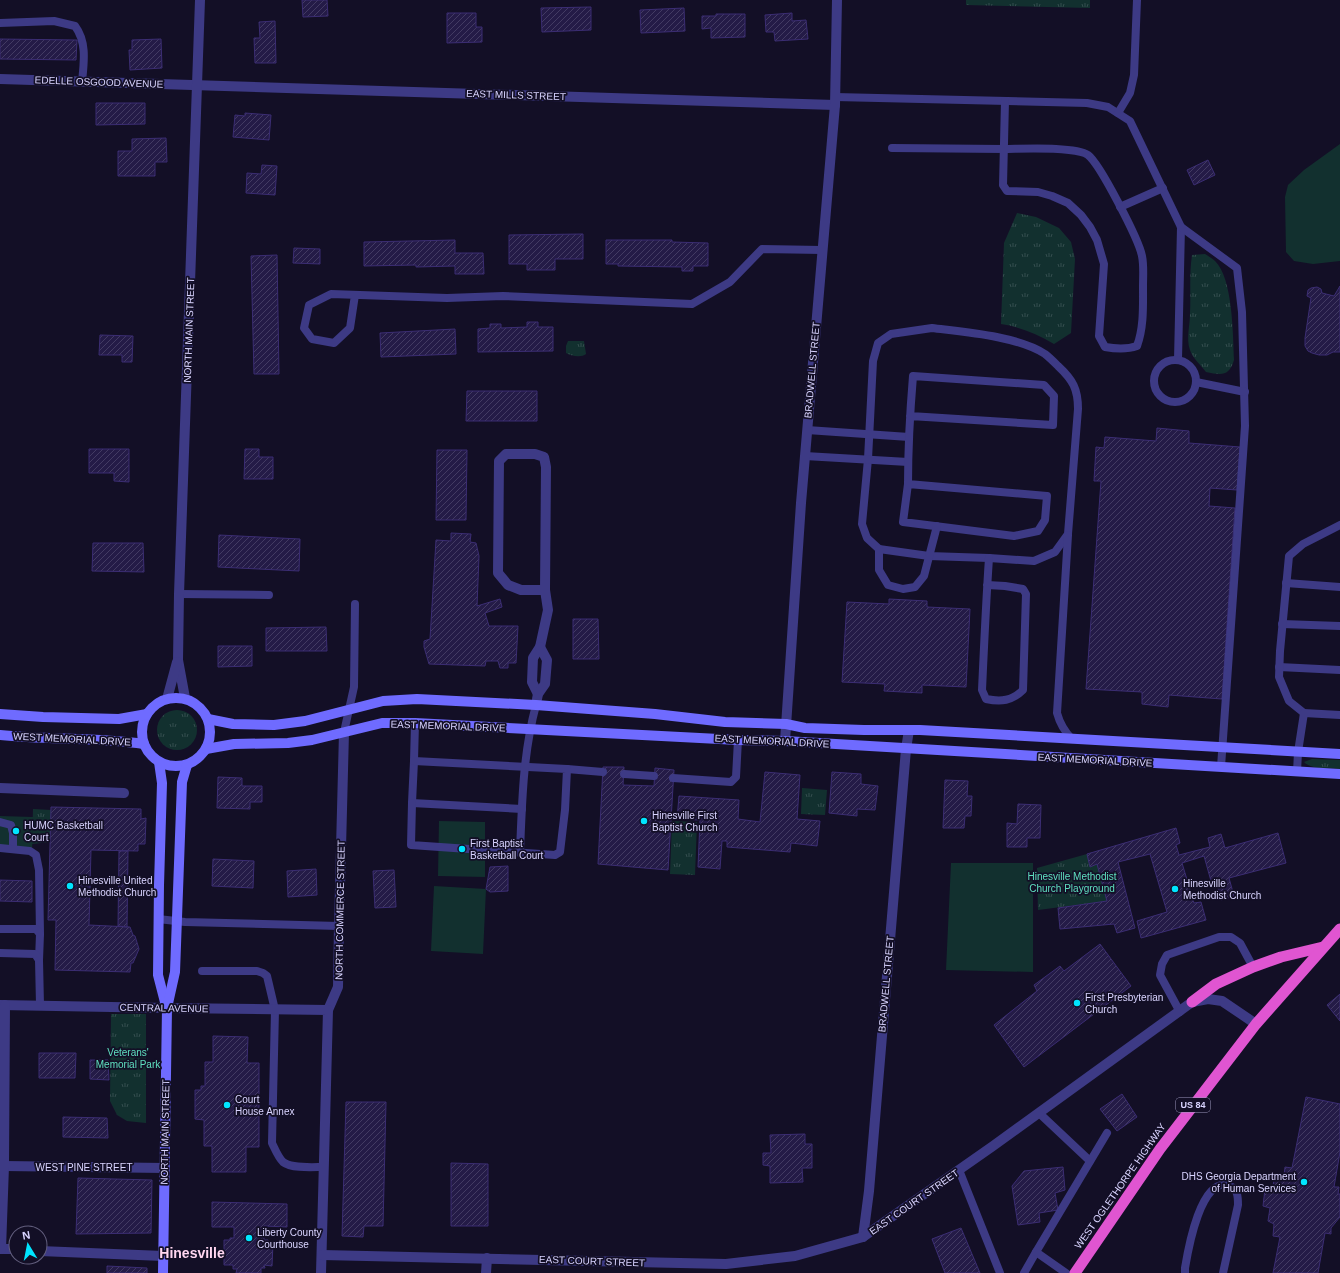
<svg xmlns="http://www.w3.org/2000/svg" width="1340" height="1273" font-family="Helvetica,sans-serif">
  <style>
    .grass { fill: url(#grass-tufts) }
    .garden { fill: #12302f }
    .building { fill: url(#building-hatch); stroke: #3b2d73 }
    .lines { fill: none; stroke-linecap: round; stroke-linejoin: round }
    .service { stroke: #3d3a85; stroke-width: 8 }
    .minor { stroke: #3d3a85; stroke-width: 10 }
    .tertiary { stroke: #3d3a85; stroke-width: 10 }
    .secondary { stroke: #6f6bff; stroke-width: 10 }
    .trunk { stroke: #e055d1; stroke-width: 11 }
    .poi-dot { fill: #00e5ff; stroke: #130f26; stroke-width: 1.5 }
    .labels { text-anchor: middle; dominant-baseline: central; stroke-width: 3.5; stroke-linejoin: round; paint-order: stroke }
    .shield { fill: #130f26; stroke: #9e99be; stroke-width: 1 }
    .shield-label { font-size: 9px; font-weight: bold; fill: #d9d4ff }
    .street-label { font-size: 10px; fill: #d9d4ff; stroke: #130f26 }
    .poi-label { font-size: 10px; fill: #d9d4ff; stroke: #130f26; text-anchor: start }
    .park-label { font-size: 10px; fill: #5fe0c0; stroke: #130f26 }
    .district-label { font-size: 14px; font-weight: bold; fill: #ffd6f0; stroke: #130f26 }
  </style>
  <defs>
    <pattern id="grass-tufts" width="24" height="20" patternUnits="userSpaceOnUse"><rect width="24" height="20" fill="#12302f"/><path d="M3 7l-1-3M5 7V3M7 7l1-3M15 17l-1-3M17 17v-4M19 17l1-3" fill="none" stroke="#344d4e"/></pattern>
    <pattern id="building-hatch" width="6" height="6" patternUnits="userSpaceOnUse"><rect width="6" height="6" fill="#241b47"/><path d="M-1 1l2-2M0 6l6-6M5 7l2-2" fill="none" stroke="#433b63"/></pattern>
  </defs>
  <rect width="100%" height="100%" fill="#130f26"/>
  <g class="grass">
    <path d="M966 0H1090V8L966 5Z"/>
    <path d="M1017 213 1036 217 1059 228 1071 242 1075 259 1071 333 1054 344C1037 334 1021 327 1001 324L1004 243Z"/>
    <path d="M1205 254C1208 256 1212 258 1215 261 1233 278 1233 336 1234 360 1229 377 1221 375 1206 372 1201 365 1193 359 1190 350 1186 339 1190 325 1190 314 1191 294 1189 275 1192 255Z"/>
    <path d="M568 341H584L586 354C581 358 571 356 566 353V346Z"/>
    <circle cx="177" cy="730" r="20"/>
    <path d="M1312 759 1340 760V769C1329 768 1312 770 1304 762Z"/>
    <path d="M802 788 827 790 825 815 801 814Z"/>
    <path d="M33 809 51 810 50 842 32 844Z"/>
    <path d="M672 821 697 822 695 875 670 874Z"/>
    <path d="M1087 854 1090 866 1097 864 1107 901 1038 910 1037 868Z"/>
    <path d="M111 1014H146V1123L127 1121 117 1115 110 1101Z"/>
  </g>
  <g class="garden">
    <path d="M1340 144V261L1313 264 1294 261 1286 252 1285 197 1288 185 1304 170Z"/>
    <path d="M0 816 33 817 32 853 0 852Z"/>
    <path d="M439 821 485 822V877L438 876Z"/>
    <path d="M951 863H1033V972L946 970Z"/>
    <path d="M434 886 486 889 483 954 431 951Z"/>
  </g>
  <g class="building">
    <path d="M302 0H327L328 16 303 17Z"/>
    <path d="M591 7V30L542 32 541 8Z"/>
    <path d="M684 8 685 31 641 33 640 10Z"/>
    <path d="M447 13H476V27H482V42L447 43Z"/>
    <path d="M792 13V21L806 20 808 39 775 41 774 32H766L765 15Z"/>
    <path d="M716 14H745V37L711 38V28L702 29V16H716Z"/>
    <path d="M275 21 276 63H255L254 38H260L259 22Z"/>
    <path d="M0 39 77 40 76 60 0 59Z"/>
    <path d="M161 39 162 68 130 70 129 50H132V40Z"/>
    <path d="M96 103H145V124L96 125Z"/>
    <path d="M245 113 271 115 269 140 233 137 235 115 245 116Z"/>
    <path d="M166 138 167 162H155V176H118V151H132V139Z"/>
    <path d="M1208 160 1215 175 1194 185 1187 170Z"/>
    <path d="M262 165 277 166 275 195 246 193 247 173 261 174Z"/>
    <path d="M583 234V259H555V270H527V264H509V235Z"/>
    <path d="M455 240V253H483L484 274H455V266L416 267V265L364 266V242Z"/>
    <path d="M606 240H672V242L708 243V266H693V271H682V267L618 266V264H606Z"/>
    <path d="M294 248 320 249V264L293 263Z"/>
    <path d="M277 255 279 374H254L251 256Z"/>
    <path d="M1340 286V352H1333L1327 355H1319L1312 353 1308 351 1305 346V338L1311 298 1307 296 1308 290 1311 288 1317 287 1321 289 1322 293 1334 296Z"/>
    <path d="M527 322H538V327H553V351L478 352V329L490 328V324H501V328L527 327Z"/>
    <path d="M455 329 456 354 381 357 380 333Z"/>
    <path d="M100 335 133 336 132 362H122V355H99Z"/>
    <path d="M467 391H537V421H466Z"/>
    <path d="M1157 428 1189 431V443L1240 447 1237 490 1210 488 1209 506 1235 508 1222 699 1169 695 1168 707 1142 704V692L1086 689 1101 481H1094L1096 447 1104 448 1105 437 1156 441Z"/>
    <path d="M89 449H129V482L114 481V473H89Z"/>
    <path d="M245 449H259V457H273V479H244Z"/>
    <path d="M437 450H467L466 520H436Z"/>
    <path d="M451 533 471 534 470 542 476 543 479 556 477 606 500 599 502 607 485 613 489 626H518L516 663H508V668H500L498 661H486L485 666 429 664 424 647V641L430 639 436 540 451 541Z"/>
    <path d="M219 535 300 539 299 571 218 567Z"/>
    <path d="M93 543H143L144 572 92 571Z"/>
    <path d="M889 599 927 601V607L970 609 966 687 922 685V693L884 691 885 684 842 682 847 602 889 604Z"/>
    <path d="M573 619H598L599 659H573Z"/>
    <path d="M326 627 327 651H266V628Z"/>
    <path d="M218 646H252V666L218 667Z"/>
    <path d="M603 767H624L623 785 654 786 655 768 674 770 668 870 598 864Z"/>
    <path d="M765 772 800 775 797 819 820 821 817 846 791 843 790 852 727 847V841H722L720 869 698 867 700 820 677 819 679 796 739 800 738 819 760 822Z"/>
    <path d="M832 772 861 774V784L878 786 875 810 857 809V816L829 813Z"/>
    <path d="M218 777 242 778V786H262V802H250V809L217 808Z"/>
    <path d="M945 780 968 781 967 796H972L971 816H965L964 828H943Z"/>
    <path d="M1018 804 1041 805 1040 838H1027V847H1007V823L1017 824Z"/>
    <path d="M51 807 141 809V819L146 818 145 844H138V851L91 850 89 925 130 927 133 935 135 936 139 949 133 963H131L130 972 55 970 56 920H48Z"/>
    <path d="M1176 828 1180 843 1176 845 1179 855 1210 847 1208 838 1221 834 1225 848 1278 833 1286 863 1229 878 1234 896 1221 900 1216 880 1211 881 1204 856 1182 863 1194 903 1201 902 1206 920 1141 938 1137 921 1167 912 1150 854 1118 862 1135 928 1117 933 1114 924 1060 929 1058 908 1107 901 1097 864 1090 867 1087 854Z"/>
    <path d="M119 851H128L127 927 118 926Z"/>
    <path d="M213 859 254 861 253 888 212 886Z"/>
    <path d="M508 866V891L490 892 486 889 490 867Z"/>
    <path d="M316 869 317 895 288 897 287 871Z"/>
    <path d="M394 870 396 907 375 908 373 871Z"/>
    <path d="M0 880 32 881V902L0 901Z"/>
    <path d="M1100 944 1131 986 1024 1067 994 1025 1037 991 1034 985 1060 966 1064 971Z"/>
    <path d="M1340 994V1021L1327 1005Z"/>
    <path d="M213 1036 248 1037 247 1063H259V1147H246V1172H212V1146H204V1120L195 1119V1090H201V1086H205V1062H213Z"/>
    <path d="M39 1053H76L75 1078H39Z"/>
    <path d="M90 1060H108L109 1080 90 1079Z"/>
    <path d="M1122 1094 1137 1117 1117 1131 1100 1109Z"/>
    <path d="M1306 1097 1340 1104V1152L1334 1187H1339L1338 1194H1340V1217L1331 1228V1234L1325 1233 1318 1273H1273L1280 1237 1273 1236 1274 1224 1268 1221 1270 1208 1263 1206 1265 1189H1273L1274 1177 1284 1176 1285 1167 1292 1168Z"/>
    <path d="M346 1102H386L383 1226H364L363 1237 342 1236Z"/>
    <path d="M63 1117 107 1118 108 1138 63 1137Z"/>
    <path d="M805 1134V1144H812V1168H802L803 1182 770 1183V1166L763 1165V1153H771L770 1135Z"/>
    <path d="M451 1163 488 1164V1226H451Z"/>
    <path d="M1063 1167 1065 1190 1055 1193 1058 1210 1039 1213 1040 1222 1018 1225 1012 1186 1024 1171Z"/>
    <path d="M78 1178 152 1180 151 1233 76 1234Z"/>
    <path d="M212 1202 287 1204V1227L264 1226V1240H268V1243H273L272 1266 264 1265 265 1268H261V1273H236L237 1269H233V1265H224V1240H230V1238H234V1227H212Z"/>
    <path d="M961 1228 980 1273H945L932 1239Z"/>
    <path d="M107 1266 147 1268V1273H107Z"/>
  </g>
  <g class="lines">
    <g class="service">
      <path d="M0 23 54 21 75 26C87 42 84 62 82 82"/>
      <path d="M835 97 1087 103 1108 107 1130 121 1181 227 1178 360"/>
      <path d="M1118 113 1130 93 1134 75 1137 0"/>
      <path d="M892 148C929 148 966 149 1004 149 1021 149 1075 146 1088 155 1100 164 1139 240 1142 256 1144 266 1143 276 1143 286 1143 306 1144 327 1137 346 1126 350 1116 349 1105 347L1099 336 1104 264 1097 240 1090 227 1081 215 1068 203 1052 196 1038 192 1007 191 1003 185 1005 101"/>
      <path d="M1120 207 1163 188"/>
      <path d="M1181 227 1237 268 1242 312 1245 426 1221 767"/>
      <path d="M355 295 350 328 334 343 312 339 304 328 309 305 331 294 447 298 503 296 692 304 730 282 762 249 822 250"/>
      <path d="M932 328C964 332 1017 336 1045 354 1049 357 1054 362 1058 366 1073 380 1078 389 1078 409L1068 534 1055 552 1034 561 989 558 929 556 879 549 867 538 862 524 868 459 873 361 878 343 891 334Z"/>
      <circle cx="1175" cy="381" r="21"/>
      <path d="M1196 382 1245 392"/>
      <path d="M807 430 909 437"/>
      <path d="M805 456 908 462"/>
      <path d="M908 484 903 522 1014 536 1038 531 1045 520 1047 496 908 484C908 448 910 412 913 376L1044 385 1054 396 1053 425 910 416"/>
      <path d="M1068 535 1057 713C1060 724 1064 731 1072 739"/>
      <path d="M879 549V570L888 585 903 589 915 587 924 576 937 526"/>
      <path d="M1286 583 1340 587"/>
      <path d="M987 585 1005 586 1023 589 1026 594 1023 690C1012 701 1001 702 986 699L982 690C984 646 986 602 989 558"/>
      <path d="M179 594 269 595"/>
      <path d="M1282 624 1340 626"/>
      <path d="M1279 667 1340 670"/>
      <path d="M1304 713 1289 701 1279 677 1280 651 1289 556 1303 544 1340 525"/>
      <path d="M344 732 354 687 355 604"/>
      <path d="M414 761 412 803 522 809"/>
      <path d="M567 769 603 772"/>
      <path d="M1297 772 1298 752 1304 713 1340 715"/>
      <path d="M624 774 654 776"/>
      <path d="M673 778 731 782 736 777 738 740"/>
      <path d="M412 803 411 845 555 855 560 852 565 810 567 769 414 761 415 723"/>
      <path d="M0 822 11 825 13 833V849"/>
      <path d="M0 848 30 851 36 855 39 870 40 934"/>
      <path d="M520 852C522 802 523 753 536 705"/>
      <path d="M158 919 185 922 339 926"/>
      <path d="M0 929H36L40 934 39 960"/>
      <path d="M0 953 35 954 39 960 40 1005"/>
      <path d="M202 971H257L263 973 267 976 275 1010 272 1143C275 1149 278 1157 283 1162 292 1169 314 1167 324 1167"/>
      <path d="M1180 1012 1160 975 1162 964 1167 955 1219 937H1231L1240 943 1253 967"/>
      <path d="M1039 1113 1090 1161"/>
      <path d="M959 1170 1000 1273"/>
      <path d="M1024 1273 1036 1252"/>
      <path d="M1066 1273 1036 1252 1107 1133"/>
      <path d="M1185 1273V1268C1188 1250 1201 1174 1230 1186 1238 1189 1238 1198 1238 1205L1223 1273"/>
    </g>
    <g class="minor">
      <path d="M0 79 835 105"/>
      <path d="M538 694 532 682 533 658 540 647 548 610 545 590H521L508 585 498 573 499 461 506 454H535L544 457 546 467 545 590"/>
      <path d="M537 699 538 694 545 684 547 660 540 647"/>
      <path d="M0 788 124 793"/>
      <path d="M0 1005 167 1008"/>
      <path d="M328 1010 338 987 339 926 344 732"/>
      <path d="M4 1166 165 1168"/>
      <path d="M863 1237 869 1191 906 749 909 730"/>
      <path d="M0 1249H16"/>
      <path d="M1 1249 4 1166 5 1005"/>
      <path d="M40 1251 163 1256"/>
      <path d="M486 1273 487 1258"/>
    </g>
    <g class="tertiary">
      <path d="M185 698 178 660 179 594 200 0"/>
      <path d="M167 699 177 662"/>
      <path d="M785 741 801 503 835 105 837 0"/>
      <path d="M167 1008 328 1010 321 1273"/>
      <path d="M322 1255 726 1264 795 1256 863 1237 993 1146 1192 1002 1208 999 1222 1001 1256 1024"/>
    </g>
    <g class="secondary">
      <circle cx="176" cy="732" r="34"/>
      <path d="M0 714 43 717 119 719 147 714"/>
      <path d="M208 719 233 724 274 725 305 721 383 701 417 699 536 705 655 714 725 722 786 724 805 728 864 730H920L1340 754"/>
      <path d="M0 735C48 740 96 737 144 744"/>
      <path d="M206 749 234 744 288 743 312 740 382 723H415L738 740 785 741 1340 774"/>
      <path d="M159 762 162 783 159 885 158 975 166 1006"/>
      <path d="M163 1273 167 1008 175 972 182 782 187 765"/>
    </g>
    <g class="trunk">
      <path d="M1192 1002 1216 984 1253 967 1281 957 1323 947"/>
      <path d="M1075 1273 1160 1149 1256 1024 1340 929"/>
    </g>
  </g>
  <g class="poi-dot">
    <circle cx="644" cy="821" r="4"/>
    <circle cx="16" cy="831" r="4"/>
    <circle cx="462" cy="849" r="4"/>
    <circle cx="70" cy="886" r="4"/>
    <circle cx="1175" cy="889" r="4"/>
    <circle cx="1077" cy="1003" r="4"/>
    <circle cx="227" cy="1105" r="4"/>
    <circle cx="1304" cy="1182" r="4"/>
    <circle cx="249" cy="1238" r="4"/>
  </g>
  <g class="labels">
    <rect class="shield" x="1176" y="1098" width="34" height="14" rx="3"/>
    <g class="shield-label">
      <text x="1193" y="1105">US 84</text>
    </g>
    <g class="street-label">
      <text transform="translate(99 82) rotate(2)">EDELLE OSGOOD AVENUE</text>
      <text transform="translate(516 95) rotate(2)">EAST MILLS STREET</text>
      <text transform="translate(189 330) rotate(-88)">NORTH MAIN STREET</text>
      <text transform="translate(812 370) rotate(-85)">BRADWELL STREET</text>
      <text transform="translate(448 726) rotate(2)">EAST MEMORIAL DRIVE</text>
      <text transform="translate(72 739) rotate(3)">WEST MEMORIAL DRIVE</text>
      <text transform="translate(772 741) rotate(3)">EAST MEMORIAL DRIVE</text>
      <text transform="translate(1095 760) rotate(3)">EAST MEMORIAL DRIVE</text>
      <text transform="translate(340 910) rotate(-89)">NORTH COMMERCE STREET</text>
      <text transform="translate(886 984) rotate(-85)">BRADWELL STREET</text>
      <text transform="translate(164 1008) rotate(1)">CENTRAL AVENUE</text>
      <text transform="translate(165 1132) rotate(-89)">NORTH MAIN STREET</text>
      <text x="84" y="1167">WEST PINE STREET</text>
      <text transform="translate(1120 1186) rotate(-55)">WEST OGLETHORPE HIGHWAY</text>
      <text transform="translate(914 1202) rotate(-35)">EAST COURT STREET</text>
      <text transform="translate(592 1261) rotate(2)">EAST COURT STREET</text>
    </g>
    <g class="poi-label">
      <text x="652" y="815">Hinesville First<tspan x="652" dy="12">Baptist Church</tspan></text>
      <text x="24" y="825">HUMC Basketball<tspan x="24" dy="12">Court</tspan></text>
      <text x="470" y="843">First Baptist<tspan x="470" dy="12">Basketball Court</tspan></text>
      <text x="78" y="880">Hinesville United<tspan x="78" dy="12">Methodist Church</tspan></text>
      <text x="1183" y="883">Hinesville<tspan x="1183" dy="12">Methodist Church</tspan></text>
      <text x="1085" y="997">First Presbyterian<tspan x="1085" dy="12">Church</tspan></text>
      <text x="235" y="1099">Court<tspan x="235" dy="12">House Annex</tspan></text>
      <text x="1296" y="1176" text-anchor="end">DHS Georgia Department<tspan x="1296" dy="12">of Human Services</tspan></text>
      <text x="257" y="1232">Liberty County<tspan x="257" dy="12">Courthouse</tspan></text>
    </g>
    <g class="park-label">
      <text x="1072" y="876">Hinesville Methodist<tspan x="1072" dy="12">Church Playground</tspan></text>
      <text x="128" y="1052">Veterans'<tspan x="128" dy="12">Memorial Park</tspan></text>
    </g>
    <g class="district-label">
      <text x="192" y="1253">Hinesville</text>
    </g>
  </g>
  <g transform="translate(28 1245) rotate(350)"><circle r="19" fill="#130f26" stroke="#625e7d"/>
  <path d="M0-3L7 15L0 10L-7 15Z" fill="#00e5ff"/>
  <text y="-6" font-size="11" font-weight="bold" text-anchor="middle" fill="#d9d4ff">N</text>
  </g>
</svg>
